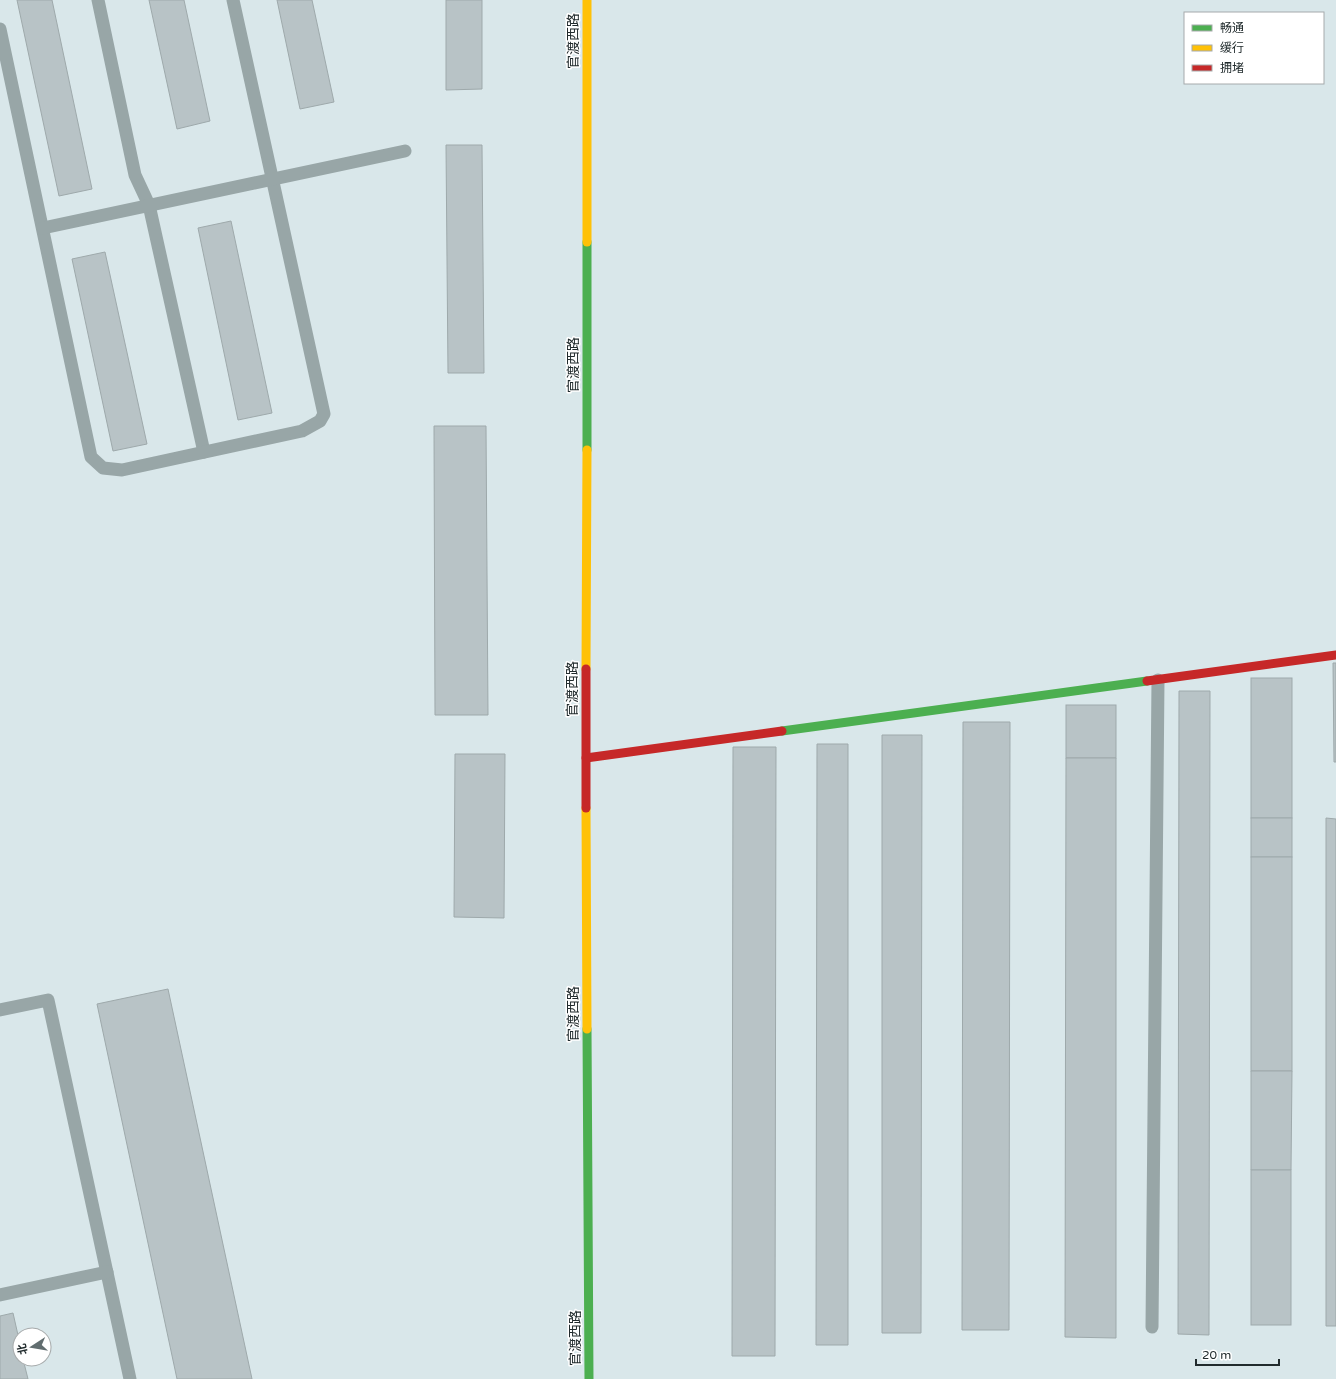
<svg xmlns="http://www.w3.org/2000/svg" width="1336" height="1379" font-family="'Varela Round','Noto Sans SC',sans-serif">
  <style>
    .building { fill: #b8c3c6; stroke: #9ea9ab }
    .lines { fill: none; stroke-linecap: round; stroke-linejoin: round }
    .lane { stroke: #98a6a7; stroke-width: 13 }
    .fast { stroke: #4caf50; stroke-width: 9 }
    .slow { stroke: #ffc107; stroke-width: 9 }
    .jam { stroke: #c62828; stroke-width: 9 }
    .labels { text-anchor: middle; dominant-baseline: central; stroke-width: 3; stroke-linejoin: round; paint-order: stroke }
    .street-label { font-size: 14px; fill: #212b2d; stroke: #fff }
  </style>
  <rect width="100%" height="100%" fill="#d9e7ea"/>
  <g class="building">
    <path d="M17 0H52L92 189 59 196Z"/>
    <path d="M149 0H184L210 121 177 129Z"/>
    <path d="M277 0H312L334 102 300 109Z"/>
    <path d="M446 0H482V89L446 90Z"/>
    <path d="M446 145H482L484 373H448Z"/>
    <path d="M231 221 272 413 238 420 198 228Z"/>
    <path d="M105 252 147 444 113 451 72 259Z"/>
    <path d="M434 426H486L488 715H435Z"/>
    <path d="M1333 663H1336V762H1334Z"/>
    <rect x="1251" y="678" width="41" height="140"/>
    <path d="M1179 691H1210L1209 1335 1178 1334Z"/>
    <rect x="1066" y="705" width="50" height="53"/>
    <path d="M963 722H1010L1009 1330H962Z"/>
    <path d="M882 735H922L921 1333H882Z"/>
    <path d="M817 744H848V1345H816Z"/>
    <path d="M733 747H776L775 1356H732Z"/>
    <path d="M455 754H505L504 918 454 917Z"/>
    <path d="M1066 758H1116V1338L1065 1337Z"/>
    <rect x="1251" y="818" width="41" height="39"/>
    <path d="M1326 818 1336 819V1326H1326Z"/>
    <rect x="1251" y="857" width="41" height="214"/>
    <path d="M168 989 252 1379H177L97 1004Z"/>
    <path d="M1251 1071H1292L1291 1170H1251Z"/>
    <rect x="1251" y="1170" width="40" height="155"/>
    <path d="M13 1313 20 1344V1359H23L28 1379H0V1316Z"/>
  </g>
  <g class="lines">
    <g class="lane">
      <path d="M98 0 135 175 149 205 204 452"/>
      <path d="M0 29 91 457 103 468 122 470 302 431 320 421 324 414 233 0"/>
      <path d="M43 228 405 151"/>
      <path d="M0 1010 48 1000 130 1379"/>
      <path d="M0 1295 107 1272"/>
      <path d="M1152 1327 1158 680"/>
    </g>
    <g class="fast">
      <path d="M587 450V242"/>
      <path d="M782 731 1147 681"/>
      <path d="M587 1029 589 1379"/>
    </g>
    <g class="slow">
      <path d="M587 242V0"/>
      <path d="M586 669 587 450"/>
      <path d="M586 808 587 1029"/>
    </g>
    <g class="jam">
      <path d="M1147 681 1336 655"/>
      <path d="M586 758 782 731"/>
      <path d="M586 808V669"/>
    </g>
  </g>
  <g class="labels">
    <g class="street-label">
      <text transform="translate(573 41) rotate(-90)">官渡西路</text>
      <text transform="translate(573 365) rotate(-90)">官渡西路</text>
      <text transform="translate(572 689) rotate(-90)">官渡西路</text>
      <text transform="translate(573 1014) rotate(-90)">官渡西路</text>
      <text transform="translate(575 1338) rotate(-90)">官渡西路</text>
    </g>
  </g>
  <rect x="1184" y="12" width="140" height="72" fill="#ffffff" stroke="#a6aaab"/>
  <rect x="1192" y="25" width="20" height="6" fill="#4caf50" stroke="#a6aaab"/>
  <text x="1220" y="32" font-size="12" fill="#212b2d">畅通</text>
  <rect x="1192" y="45" width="20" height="6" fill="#ffc107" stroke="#a6aaab"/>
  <text x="1220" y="52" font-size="12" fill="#212b2d">缓行</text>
  <rect x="1192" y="65" width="20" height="6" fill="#c62828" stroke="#a6aaab"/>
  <text x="1220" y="72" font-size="12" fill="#212b2d">拥堵</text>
  <g transform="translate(32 1347) rotate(258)"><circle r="19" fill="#ffffff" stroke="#a6aaab"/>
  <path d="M0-3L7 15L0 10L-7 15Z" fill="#616d6f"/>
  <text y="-6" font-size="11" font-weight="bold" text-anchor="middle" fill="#212b2d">北</text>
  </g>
  <path d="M1196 1359v6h83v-6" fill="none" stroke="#212b2d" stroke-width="2"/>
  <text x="1202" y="1359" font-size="12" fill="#212b2d" stroke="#ffffff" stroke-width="3" paint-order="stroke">20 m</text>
</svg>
